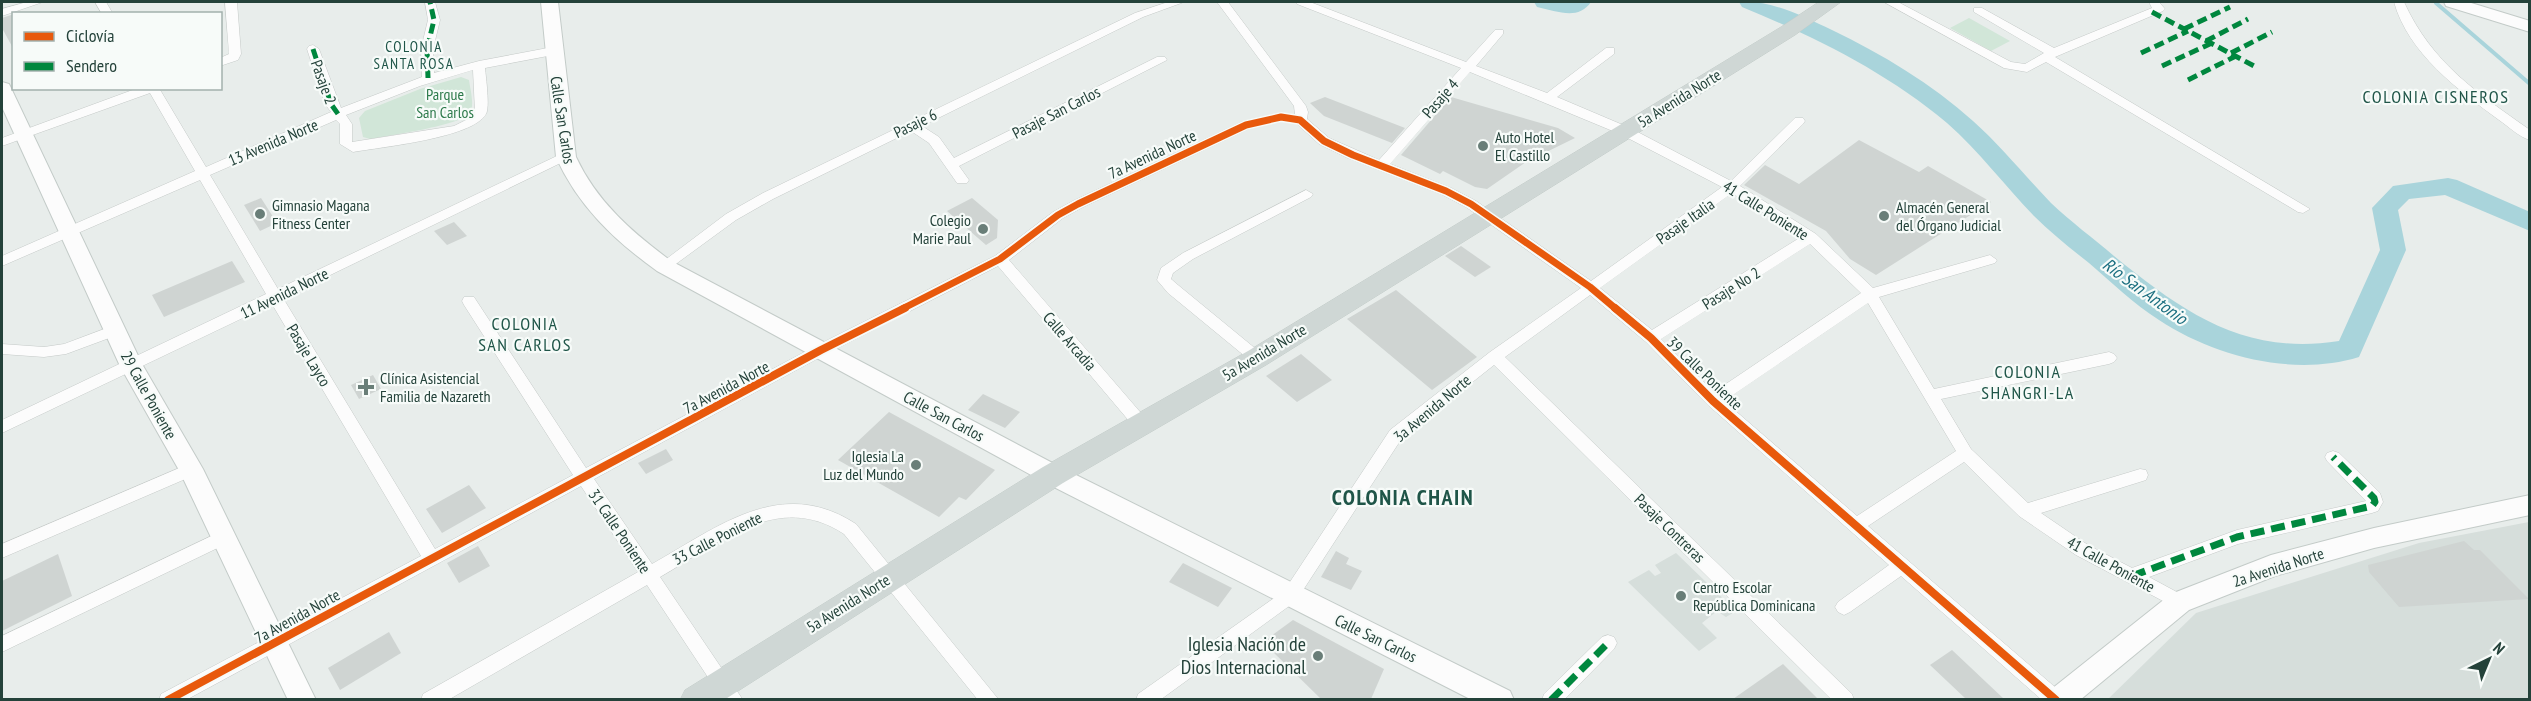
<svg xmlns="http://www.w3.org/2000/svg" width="2531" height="701" font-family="'PT Sans Narrow',sans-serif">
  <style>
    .built { fill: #d6dedb }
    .green { fill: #d1e6d8 }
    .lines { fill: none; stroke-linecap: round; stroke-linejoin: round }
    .stream { stroke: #a9d4db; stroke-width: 4 }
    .river { fill: #a9d4db; fill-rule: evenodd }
    .building { fill: #cfd4d2 }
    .street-casing { stroke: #c5cac8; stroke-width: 1 }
    .secondary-casing { stroke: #c3cbc8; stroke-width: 2 }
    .primary-casing { stroke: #c3ccc9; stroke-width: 1 }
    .street { fill: #fcfcfc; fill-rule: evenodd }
    .secondary { fill: #fcfcfc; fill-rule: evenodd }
    .primary { fill: #cfd7d5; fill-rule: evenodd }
    .quiet-far1 { stroke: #00873e; stroke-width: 5; stroke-dasharray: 10 5; stroke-linecap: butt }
    .quiet { stroke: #00873e; stroke-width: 7; stroke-dasharray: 14 7; stroke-linecap: butt }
    .cycleway-far1-casing { stroke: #f7fbf9; stroke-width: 10 }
    .cycleway-casing { stroke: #f7fbf9; stroke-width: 12 }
    .cycleway-far1 { stroke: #e8590c; stroke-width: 7 }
    .cycleway { stroke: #e8590c; stroke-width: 8 }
    .poi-dot { fill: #697e78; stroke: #f7fbf9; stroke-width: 2 }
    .labels { text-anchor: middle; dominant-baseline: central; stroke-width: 4.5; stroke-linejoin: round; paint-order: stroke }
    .far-neighbourhood-label { font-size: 15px; letter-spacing: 1.5px; fill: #1f5548; stroke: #f7fbf9 }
    .street-label { font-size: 16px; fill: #24423a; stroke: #f7fbf9 }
    .park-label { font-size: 16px; fill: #2d7a4b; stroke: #f7fbf9 }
    .poi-label { font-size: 16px; fill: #24423a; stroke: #f7fbf9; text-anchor: start }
    .neighbourhood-label { font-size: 18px; letter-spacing: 1.5px; fill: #1f5548; stroke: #f7fbf9 }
    .water-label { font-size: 18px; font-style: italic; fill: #1c6f80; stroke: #f7fbf9 }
    .near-poi-label { font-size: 20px; fill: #24423a; stroke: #f7fbf9; text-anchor: end }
    .district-label { font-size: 22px; font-weight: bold; letter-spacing: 1.5px; fill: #1f5548; stroke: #f7fbf9 }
  </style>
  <rect width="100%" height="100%" fill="#e8edeb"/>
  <g class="built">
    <path d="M2529 522V699L2107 700 2196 613 2419 543Z"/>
    <path d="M1676 553 1736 611 1726 617 1717 611 1702 623 1717 638 1699 651 1628 582 1649 570 1655 576 1661 573 1655 565Z"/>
  </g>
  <g class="green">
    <path d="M1969 18 2010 41 1991 51 1950 28Z"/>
    <path d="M461 77 469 80C470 88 475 106 470 113 462 125 387 136 370 139L363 137 359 118 365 111 420 89Z"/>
  </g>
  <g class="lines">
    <path class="stream" d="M2436 3 2530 84"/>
    <g class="river">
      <path d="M1534 2H1591C1578 21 1557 11 1537 7Z"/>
      <path d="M1739 2C1773 0 1802 16 1832 30 1882 54 1932 84 1973 121 2001 146 2025 176 2051 203 2071 222 2093 238 2114 256 2183 312 2244 356 2339 341L2380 250 2372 208 2393 186 2448 178 2457 180 2530 212V231L2445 195 2409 199 2398 210 2406 250 2359 357C2294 377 2215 357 2159 320 2134 304 2112 283 2089 263 2070 248 2051 233 2034 216 2004 185 1979 151 1947 123 1886 72 1815 37 1742 7Z"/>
    </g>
  </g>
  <g class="building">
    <path d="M14 14V50L2 28V18Z"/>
    <path d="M1325 97 1405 128 1392 143 1324 116 1310 103Z"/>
    <path d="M1451 97 1558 128 1575 138 1526 162 1487 189 1475 187 1443 171 1440 174 1401 155Z"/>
    <path d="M1859 140 1919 172 1928 166 1991 202 1876 275 1850 259 1826 231 1744 185 1765 165 1799 184Z"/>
    <path d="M261 198 277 223 260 231 244 205Z"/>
    <path d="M972 198 998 220 997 238 986 245 947 211Z"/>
    <path d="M454 222 467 236 447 245 434 231Z"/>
    <path d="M1461 246 1491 267 1475 277 1445 256Z"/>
    <path d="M232 261 245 282 164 317 152 295Z"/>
    <path d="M1396 290 1477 357 1432 390 1347 319Z"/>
    <path d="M1301 354 1332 380 1297 402 1266 376Z"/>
    <path d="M373 375 381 389 359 399 351 385Z"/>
    <path d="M983 394 1020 412 1005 428 968 410Z"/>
    <path d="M889 412 995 470 966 500 959 497 939 517 838 460Z"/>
    <path d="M666 449 673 460 646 474 638 463Z"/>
    <path d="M469 485 486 508 442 533 426 509Z"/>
    <path d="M2464 541 2474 550H2480L2529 599 2399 607 2369 572 2368 565Z"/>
    <path d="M478 546 490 566 459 583 447 563Z"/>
    <path d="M1336 551 1349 558 1346 564 1362 571 1351 590 1321 577Z"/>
    <path d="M58 554 72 596 2 631V581Z"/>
    <path d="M1183 563 1232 588 1218 607 1169 582Z"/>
    <path d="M1293 620 1384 669 1371 699H1321L1263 642Z"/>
    <path d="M389 632 401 653 340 690 328 668Z"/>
    <path d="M1952 650 2004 699H1966L1930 665Z"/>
    <path d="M1783 664 1818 699H1733Z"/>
  </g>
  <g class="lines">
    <g class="street-casing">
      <g id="street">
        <path d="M27 2H43L2 16V9Z"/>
        <path d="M95 2H106L113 14H102Z"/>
        <path d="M225 2H237L241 54 238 60 220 66V58L229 54Z"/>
        <path d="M425 2H435L440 20 433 49 434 73 479 61 553 47 559 51 553 55 485 68C486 78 490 107 486 114 473 138 381 147 353 152L340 144V124L336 120 210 175 278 289 561 154 566 153 573 157 283 298 435 549 573 475 464 305 462 301 464 297H474L586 468 816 346 995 256 1053 212 1073 201 1242 122 1281 113 1295 115 1294 106 1217 2H1228L1306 106 1308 112 1307 119 1329 138 1379 160 1461 68 1297 4 1296 2H1310L1466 62 1495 30H1503V34L1476 66 1547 93 1606 48H1614V54L1557 97 1630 128 1731 181 1795 118H1803L1805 121 1803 124 1740 186 1816 234 1873 288 1990 255 1997 260 1995 263 1879 297 1934 389 2109 352 2114 354 2117 358 2114 362 2109 364 1941 399 1971 449 2028 503 2140 469 2146 470 2148 475 2146 480 2041 513 2088 545 2132 568 2237 530 2366 501 2327 461 2325 457 2327 453 2333 451 2339 453 2380 493 2383 502 2378 511 2372 513 2238 544 2149 577 2186 597 2189 602 2186 607 2180 610 2076 555 2019 516 1964 462 1868 526 2063 694 2065 700H2042L1901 576 1850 612 1844 615 1838 612 1835 607 1838 602 1889 565 1708 405 1646 342 1590 295 1505 357 1852 694 1854 700H1832L1494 365 1402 438 1296 601 1160 700H1136L1138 694 1284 591 1390 430 1490 352 1581 288 1466 207 1441 194 1348 158 1319 144 1296 123 1281 121 1250 128 1083 207 1063 218 1009 260 1147 420 1149 424 1147 428H1135L998 266 826 354 594 479 652 564C718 527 781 475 856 524L999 700H978L844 534C778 490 718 544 660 577L743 700H723L647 585 448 700H421L423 694 638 572 581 486 186 700H159L161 694 421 556 272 304 2 433V420L266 294 200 180 2 266V256L195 171 150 93 2 146V138L138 88H159L206 167 331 112 325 104 307 49 309 46 313 45 319 49 341 108 422 77 421 49 428 20ZM473 70 475 112 470 118 454 126 352 142V124L346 115 420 86ZM1470 72 1620 134 1722 187 1591 281 1476 201 1451 188 1390 164ZM1732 193 1801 237 1652 330 1600 288ZM1810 244 1861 293 1714 392 1661 339ZM1868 303 1956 451 1857 516 1724 401Z"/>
        <path d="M1168 2H1184L1143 17 922 126 939 137 954 158 1157 57H1165L1167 60 959 166 969 180 967 183H957L929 143 911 131 773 199 736 220 669 269 664 271 657 266 726 214 763 193 1135 13Z"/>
        <path d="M1884 2H1898L2011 62 2025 64 2044 53 1974 12V8H1982L2054 48 2152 8 2149 2H2159L2165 9 2163 11 2055 57 2310 209 2303 213 2298 212 2046 62 2027 72 2004 68Z"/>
        <path d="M2394 2H2404C2432 63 2476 92 2530 130V140C2519 137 2508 126 2499 120 2458 90 2408 53 2394 2Z"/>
        <path d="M1306 190 1313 194 1311 197 1193 259 1173 273 1171 279 1178 285 1262 354 1265 358 1262 362H1252L1168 293 1157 280 1161 268 1183 253Z"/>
        <path d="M115 325 120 326 122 330 120 334 66 354 44 357 2 354V344L44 347 64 344Z"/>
        <path d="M191 463 197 464 199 469 197 474 2 558V544Z"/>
        <path d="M224 530 230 532 232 537 230 542 2 652V636Z"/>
        <path d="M1608 635 1614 637 1617 643 1614 649 1564 700H1542L1544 694 1602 637Z"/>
      </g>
    </g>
    <g class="secondary-casing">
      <g id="secondary">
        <path d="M541 2H558L576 157C597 202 632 232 671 261L1062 468 1510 691 1514 700H1472L1044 482 657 271C614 240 578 206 556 157Z"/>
        <path d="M2444 2H2468L2530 21V32L2446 6Z"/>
        <path d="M2 82 9 84 11 88 142 364 203 469 316 700H288L180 472 120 366 2 107Z"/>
        <path d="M2530 495V515L2374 548 2275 576 2189 610 2080 700H2045L2049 691 2171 594 2271 555 2374 528Z"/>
      </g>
    </g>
    <g class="primary-casing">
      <path id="primary" d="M1819 2H1841L1795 35 1266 365 1063 483 724 700H680L685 690 1043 467 1248 351 1781 27Z"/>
    </g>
    <use href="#street" class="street"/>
    <use href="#secondary" class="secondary"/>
    <use href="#primary" class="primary"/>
    <g class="quiet-far1">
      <path d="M2152 12 2256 67"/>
      <path d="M2184 29 2230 7"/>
      <path d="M2206 41 2248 19"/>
      <path d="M313 49 331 104 338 114"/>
      <path d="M2141 53 2188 31"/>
      <path d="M2231 53 2272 32"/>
      <path d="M2162 66 2212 43"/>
      <path d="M428 78 427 49 434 20 430 2"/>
      <path d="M2188 80 2236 56"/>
    </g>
    <g class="quiet">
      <path d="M2132 576 2237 537 2372 506 2375 502 2374 498 2333 457"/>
      <path d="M1551 700 1608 643"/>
    </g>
    <g class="cycleway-far1-casing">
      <path id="cycleway-far1" d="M902 309 1000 259 1058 215 1078 204 1246 125 1281 117 1300 120 1324 141 1353 155 1446 191 1471 204 1590 287 1616 309"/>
    </g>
    <g class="cycleway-casing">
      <g id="cycleway">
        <path d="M1615 308 1651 338 1713 401 2056 700"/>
        <path d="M168 700 821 350 905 308"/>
      </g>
    </g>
    <use href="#cycleway-far1" class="cycleway-far1"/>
    <use href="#cycleway" class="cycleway"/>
  </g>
  <g class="poi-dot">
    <circle cx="1483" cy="146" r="6"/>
    <circle cx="260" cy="214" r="6"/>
    <circle cx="1884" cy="216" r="6"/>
    <circle cx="983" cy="229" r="6"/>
    <path d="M363 378h6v6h6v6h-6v6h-6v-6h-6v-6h6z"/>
    <circle cx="916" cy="465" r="6"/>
    <circle cx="1681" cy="596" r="6"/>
    <circle cx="1318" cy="656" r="6"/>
  </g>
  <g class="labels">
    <g class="far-neighbourhood-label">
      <text x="414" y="46">COLONIA<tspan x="414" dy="17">SANTA ROSA</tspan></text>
    </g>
    <g class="street-label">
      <text transform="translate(324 82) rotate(70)">Pasaje 2</text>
      <text transform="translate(1440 98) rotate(-49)">Pasaje 4</text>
      <text transform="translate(1679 98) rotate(-32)">5a Avenida Norte</text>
      <text transform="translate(1056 112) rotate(-27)">Pasaje San Carlos</text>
      <text transform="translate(563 120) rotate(81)">Calle San Carlos</text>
      <text transform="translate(915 123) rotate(-26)">Pasaje 6</text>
      <text transform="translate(273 142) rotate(-23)">13 Avenida Norte</text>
      <text transform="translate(1152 154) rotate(-25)">7a Avenida Norte</text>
      <text transform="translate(1766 210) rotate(32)">41 Calle Poniente</text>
      <text transform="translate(1685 221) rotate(-35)">Pasaje Italia</text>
      <text transform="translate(1731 288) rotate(-32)">Pasaje No 2</text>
      <text transform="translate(284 293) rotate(-26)">11 Avenida Norte</text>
      <text transform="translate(1070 341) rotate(49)">Calle Arcadia</text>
      <text transform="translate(1264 352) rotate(-31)">5a Avenida Norte</text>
      <text transform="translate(309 355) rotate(59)">Pasaje Layco</text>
      <text transform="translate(1705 373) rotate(44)">39 Calle Poniente</text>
      <text transform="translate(726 387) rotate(-28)">7a Avenida Norte</text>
      <text transform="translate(149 395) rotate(61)">29 Calle Poniente</text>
      <text transform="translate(1432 408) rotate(-40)">3a Avenida Norte</text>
      <text transform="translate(944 416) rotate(28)">Calle San Carlos</text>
      <text transform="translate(1670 528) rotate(44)">Pasaje Contreras</text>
      <text transform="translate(620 531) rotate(56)">31 Calle Poniente</text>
      <text transform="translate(717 538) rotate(-27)">33 Calle Poniente</text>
      <text transform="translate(2111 564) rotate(29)">41 Calle Poniente</text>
      <text transform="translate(2278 567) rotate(-18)">2a Avenida Norte</text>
      <text transform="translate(848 603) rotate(-32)">5a Avenida Norte</text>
      <text transform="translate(297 616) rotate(-29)">7a Avenida Norte</text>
      <text transform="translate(1376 638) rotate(26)">Calle San Carlos</text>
    </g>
    <g class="park-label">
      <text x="445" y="94">Parque<tspan x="445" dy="18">San Carlos</tspan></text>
    </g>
    <g class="poi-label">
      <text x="1495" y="137">Auto Hotel<tspan x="1495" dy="18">El Castillo</tspan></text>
      <text x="272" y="205">Gimnasio Magana<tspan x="272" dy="18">Fitness Center</tspan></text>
      <text x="1896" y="207">Almacén General<tspan x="1896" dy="18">del Órgano Judicial</tspan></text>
      <text x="971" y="220" text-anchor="end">Colegio<tspan x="971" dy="18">Marie Paul</tspan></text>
      <text x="380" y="378">Clínica Asistencial<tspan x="380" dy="18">Familia de Nazareth</tspan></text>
      <text x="904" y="456" text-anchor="end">Iglesia La<tspan x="904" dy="18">Luz del Mundo</tspan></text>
      <text x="1693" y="587">Centro Escolar<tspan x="1693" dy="18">República Dominicana</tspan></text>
    </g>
    <g class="neighbourhood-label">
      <text x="2436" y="96">COLONIA CISNEROS</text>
      <text x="525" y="323">COLONIA<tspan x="525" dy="21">SAN CARLOS</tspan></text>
      <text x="2028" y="371">COLONIA<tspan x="2028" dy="21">SHANGRI-LA</tspan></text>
    </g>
    <g class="water-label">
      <text transform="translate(2145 291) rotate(36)">Río San Antonio</text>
    </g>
    <g class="near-poi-label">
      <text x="1306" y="644">Iglesia Nación de<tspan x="1306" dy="23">Dios Internacional</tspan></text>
    </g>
    <g class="district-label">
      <text x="1403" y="497">COLONIA CHAIN</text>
    </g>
  </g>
  <rect width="2531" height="701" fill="none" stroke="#24423a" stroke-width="6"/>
  <rect x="12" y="12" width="210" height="78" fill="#f7fbf9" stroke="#a3b1ad" stroke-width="1.5"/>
  <rect x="24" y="32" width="30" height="9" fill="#e8590c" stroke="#a3b1ad" stroke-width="1.5"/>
  <text x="66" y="42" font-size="18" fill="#24423a">Ciclovía</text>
  <rect x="24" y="62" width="30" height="9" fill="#00873e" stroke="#a3b1ad" stroke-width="1.5"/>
  <text x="66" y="72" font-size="18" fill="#24423a">Sendero</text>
  <g transform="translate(2489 659) rotate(43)" stroke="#f7fbf9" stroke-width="4.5" paint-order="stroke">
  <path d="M0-4.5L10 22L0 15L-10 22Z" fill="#24423a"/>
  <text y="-9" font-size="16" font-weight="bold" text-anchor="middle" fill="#24423a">N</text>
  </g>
</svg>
